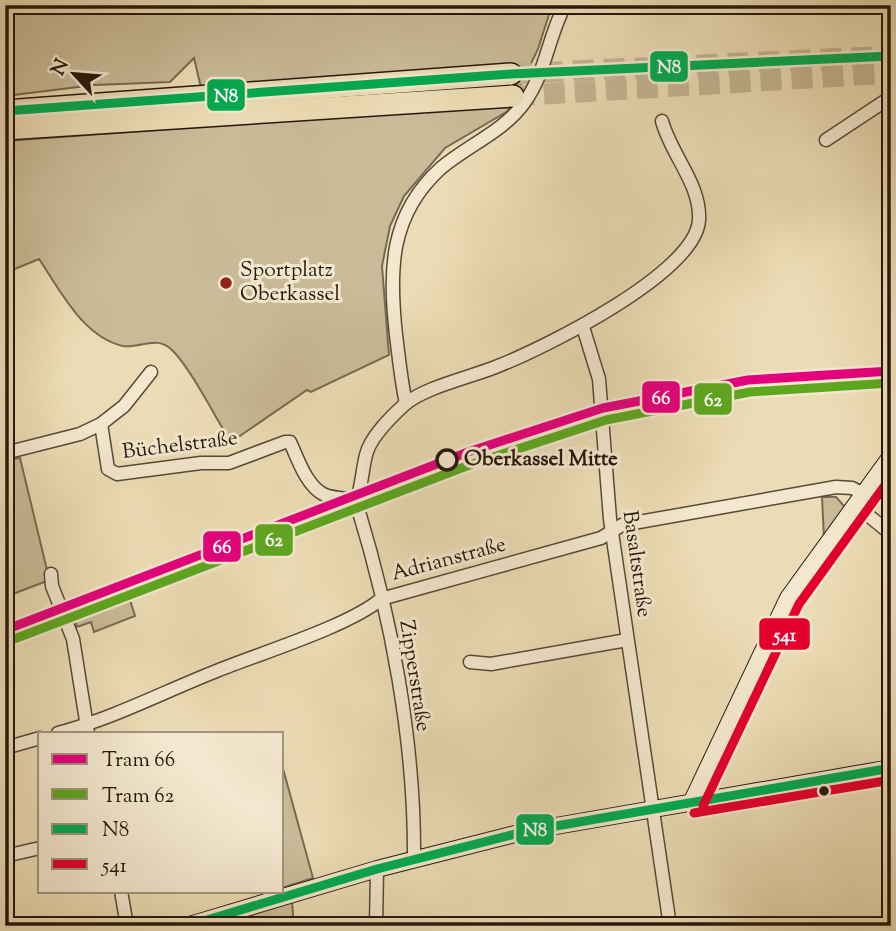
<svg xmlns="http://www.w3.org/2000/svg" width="896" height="931" font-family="'Sorts Mill Goudy',serif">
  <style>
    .green { fill: #cabb98; stroke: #786a52; stroke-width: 2 }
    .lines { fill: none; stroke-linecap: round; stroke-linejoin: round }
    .highway-tunnel { stroke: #c4b593; stroke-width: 21; stroke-dasharray: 21 10; stroke-linecap: butt }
    .street-casing { stroke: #584936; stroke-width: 15 }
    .secondary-casing { stroke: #26180b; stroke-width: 18 }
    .highway-casing { stroke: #26180b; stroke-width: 24 }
    .street { stroke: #f3e8cf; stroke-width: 12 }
    .secondary { stroke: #f3e8cf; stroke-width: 16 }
    .highway { stroke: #ecdcb5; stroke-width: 21 }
    .bus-1-casing { stroke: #f3e8cf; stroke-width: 14 }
    .bus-2-casing { stroke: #f3e8cf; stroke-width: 14 }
    .bus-1 { stroke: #00ab4f; stroke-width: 9 }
    .bus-2 { stroke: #e4002b; stroke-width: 9 }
    .tram-1-casing { stroke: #f3e8cf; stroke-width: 14 }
    .tram-2-casing { stroke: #f3e8cf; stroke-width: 14 }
    .tram-1 { stroke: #e5007d; stroke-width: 9 }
    .tram-2 { stroke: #5ea71f; stroke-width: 9 }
    .poi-dot { fill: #8f2418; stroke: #f3e8cf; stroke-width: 2.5 }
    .stop-dot { fill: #f3e8cf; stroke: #26180b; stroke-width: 3.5 }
    .bus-dot { fill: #26180b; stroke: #f3e8cf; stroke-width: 2.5 }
    .labels { text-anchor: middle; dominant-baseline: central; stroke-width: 6; stroke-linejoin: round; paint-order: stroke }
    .poi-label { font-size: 21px; fill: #26180b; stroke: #f3e8cf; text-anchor: start }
    .street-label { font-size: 21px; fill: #26180b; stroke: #f3e8cf }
    .stop-label { font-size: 21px; font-weight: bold; fill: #26180b; stroke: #f3e8cf; text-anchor: start }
    .line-badge { stroke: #f3e8cf; stroke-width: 2.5 }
    .badge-label { font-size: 19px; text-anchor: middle; font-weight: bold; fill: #fff }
  </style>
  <rect width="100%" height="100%" fill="#ecdcb5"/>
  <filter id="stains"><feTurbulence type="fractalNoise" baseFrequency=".00286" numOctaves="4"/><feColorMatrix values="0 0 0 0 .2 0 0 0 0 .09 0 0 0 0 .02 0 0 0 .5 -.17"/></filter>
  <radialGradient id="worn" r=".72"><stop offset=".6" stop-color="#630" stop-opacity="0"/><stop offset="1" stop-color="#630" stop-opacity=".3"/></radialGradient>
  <g class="green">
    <path d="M5 5H552L538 49 508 111 445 148 404 196 390 226 382 266 389 355 311 392 307 390 231 442C216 419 191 369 173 351 157 334 140 349 123 346 83 337 60 290 39 259L5 273V141L210 126 194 58 170 82 94 85 5 96Z"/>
    <path d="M20 458 48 574 47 581 5 597V460Z"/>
    <path d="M822 497H836L845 507 824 538Z"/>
    <path d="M130 600 135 616 94 632 91 622 77 627 75 620Z"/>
    <path d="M282 765 313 878 282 888Z"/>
    <path d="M292 901 294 926H210Z"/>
  </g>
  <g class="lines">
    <g class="highway-tunnel">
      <path d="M511 74 891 56"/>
      <path d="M513 96 891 73"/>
    </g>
    <g class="street-casing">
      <g id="street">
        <path d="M826 140 891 97"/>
        <path d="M583 327 599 379 610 519 670 926"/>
        <path d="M406 403C401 381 399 358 396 335 389 271 389 215 441 168 468 145 503 132 524 103 546 73 548 37 565 5"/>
        <path d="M101 424 124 406 151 372"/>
        <path d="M5 453 80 434 101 424 108 469 117 474 201 463H229L285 442H290C298 459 306 485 323 494 333 499 346 497 356 502"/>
        <path d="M356 502C362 486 362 471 366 455 370 437 391 417 404 405 424 387 472 377 498 366 544 348 696 273 699 220 701 184 671 155 662 121"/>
        <path d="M356 502C391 614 415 742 414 859"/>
        <path d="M857 506 891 534"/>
        <path d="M51 574 52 586 73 639 88 733"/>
        <path d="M470 662 491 664 627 640"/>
        <path d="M58 733C117 717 163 692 219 670 261 653 349 626 381 599L601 538 622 525 836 487 852 488 866 495"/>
        <path d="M5 748 40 738"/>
        <path d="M5 856 40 848"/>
        <path d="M121 891 127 926"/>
        <path d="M376 926 377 869"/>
      </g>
    </g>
    <g class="secondary-casing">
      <g id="secondary">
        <path d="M692 801 788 598 891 456"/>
        <path d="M186 926 377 869 527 831 891 768"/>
      </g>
    </g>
    <g class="highway-casing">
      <g id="highway">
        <path d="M5 111 511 74"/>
        <path d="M5 129 513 96"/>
      </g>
    </g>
    <use href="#street" class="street"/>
    <use href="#secondary" class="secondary"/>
    <use href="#highway" class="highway"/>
    <g class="bus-1-casing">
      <g id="bus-1">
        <path d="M5 111 511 74 891 56"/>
        <path d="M187 926 377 869 527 831 891 768"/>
      </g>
    </g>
    <g class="bus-2-casing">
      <g id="bus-2">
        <path d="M703 806 799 604 891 477"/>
        <path d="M694 813 891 780"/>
      </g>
    </g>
    <use href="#bus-1" class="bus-1"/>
    <use href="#bus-2" class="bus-2"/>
    <g class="tram-1-casing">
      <path id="tram-1" d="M5 630 468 452 603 408 748 380 891 371"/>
    </g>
    <g class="tram-2-casing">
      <path id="tram-2" d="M9 641 472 464 606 420 750 392 891 383"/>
    </g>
    <use href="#tram-1" class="tram-1"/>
    <use href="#tram-2" class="tram-2"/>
  </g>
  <circle class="poi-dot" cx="226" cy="283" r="7"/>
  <circle class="stop-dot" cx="447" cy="460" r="10"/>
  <circle class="bus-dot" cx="824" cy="791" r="6"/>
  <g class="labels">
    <g class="poi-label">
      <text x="240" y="271">Sportplatz<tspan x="240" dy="24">Oberkassel</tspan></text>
    </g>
    <g class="street-label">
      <text transform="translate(180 446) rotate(-7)">Büchelstraße</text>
      <text transform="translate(449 560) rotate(-15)">Adrianstraße</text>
      <text transform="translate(636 564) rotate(82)">Basaltstraße</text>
      <text transform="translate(414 676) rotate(81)">Zipperstraße</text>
    </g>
    <g class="stop-label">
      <text x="464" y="460">Oberkassel Mitte</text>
    </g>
  </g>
  <g class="line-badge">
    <rect x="649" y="50" width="40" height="33" rx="7" fill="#00ab4f"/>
    <rect x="206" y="78" width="40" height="34" rx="7" fill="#00ab4f"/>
    <rect x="641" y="380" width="40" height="34" rx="7" fill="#e5007d"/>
    <rect x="693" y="382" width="40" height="34" rx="7" fill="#5ea71f"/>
    <rect x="254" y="523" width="40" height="34" rx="7" fill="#5ea71f"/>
    <rect x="202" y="530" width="40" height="33" rx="7" fill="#e5007d"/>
    <rect x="758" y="617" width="53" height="34" rx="7" fill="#e4002b"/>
    <rect x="515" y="813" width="40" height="33" rx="7" fill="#00ab4f"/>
  </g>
  <g class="badge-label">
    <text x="669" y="73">N8</text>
    <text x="226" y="102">N8</text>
    <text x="661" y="404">66</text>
    <text x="713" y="406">62</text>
    <text x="274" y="546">62</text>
    <text x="222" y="553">66</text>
    <text x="785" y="641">541</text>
    <text x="535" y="836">N8</text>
  </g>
  <rect width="896" height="931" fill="none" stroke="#ecdcb5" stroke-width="28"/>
  <rect x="7" y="7" width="882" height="917" fill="none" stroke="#26180b" stroke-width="3.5"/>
  <rect x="14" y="14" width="868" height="903" fill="none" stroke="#26180b" stroke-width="2"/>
  <rect x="38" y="732" width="245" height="161" fill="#f3e8cf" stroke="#a19581" stroke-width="2"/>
  <rect x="52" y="754" width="35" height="10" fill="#e5007d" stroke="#a19581" stroke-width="2"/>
  <text x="102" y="766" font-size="21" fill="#26180b">Tram 66</text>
  <rect x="52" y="789" width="35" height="10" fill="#5ea71f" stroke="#a19581" stroke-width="2"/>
  <text x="102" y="802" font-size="21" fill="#26180b">Tram 62</text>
  <rect x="52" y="824" width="35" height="10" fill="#00ab4f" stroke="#a19581" stroke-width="2"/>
  <text x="102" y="836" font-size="21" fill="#26180b">N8</text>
  <rect x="52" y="859" width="35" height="10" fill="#e4002b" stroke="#a19581" stroke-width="2"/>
  <text x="102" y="872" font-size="21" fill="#26180b">541</text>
  <g transform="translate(74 74) rotate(296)" stroke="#f3e8cf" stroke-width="5" paint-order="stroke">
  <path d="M0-5L12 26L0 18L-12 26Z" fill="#26180b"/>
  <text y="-10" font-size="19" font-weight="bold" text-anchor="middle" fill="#26180b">N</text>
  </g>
  <rect width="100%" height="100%" filter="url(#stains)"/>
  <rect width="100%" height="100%" fill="url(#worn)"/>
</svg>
